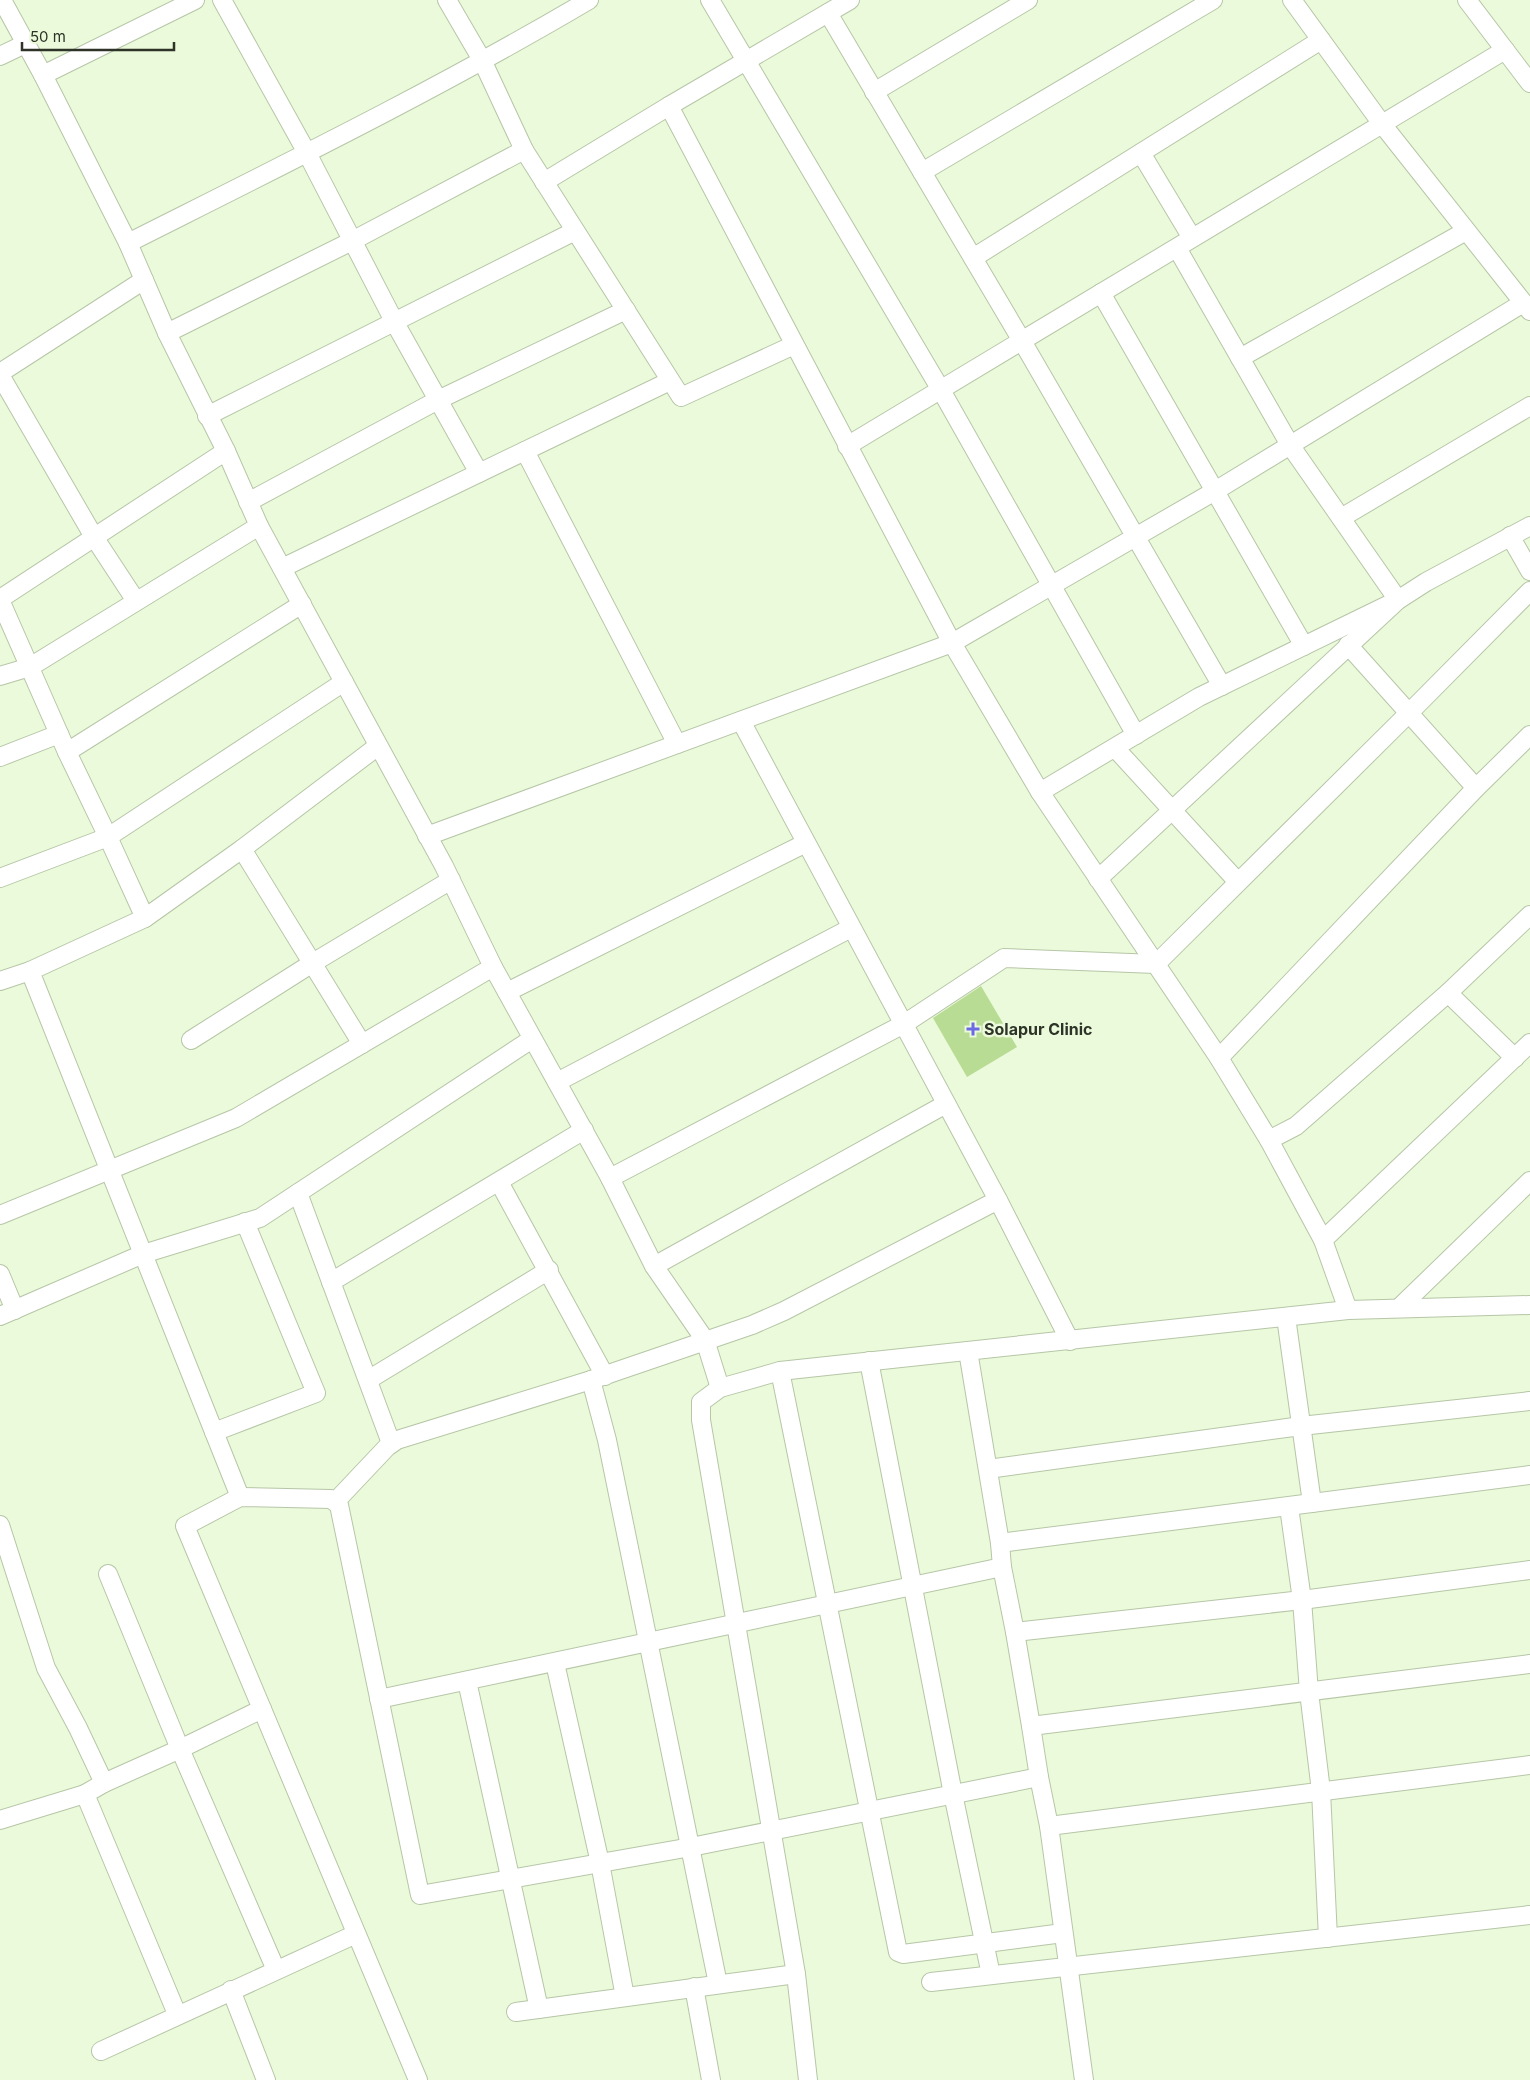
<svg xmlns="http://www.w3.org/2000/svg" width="1530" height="2080" font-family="Inter,sans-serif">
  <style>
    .building { fill: #b9dc94 }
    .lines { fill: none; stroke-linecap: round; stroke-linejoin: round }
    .minor-casing { stroke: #b6c6a7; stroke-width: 20 }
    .minor { stroke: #fff; stroke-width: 18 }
    .poi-dot { fill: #6b6ae4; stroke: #eafada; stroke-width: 2 }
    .labels { text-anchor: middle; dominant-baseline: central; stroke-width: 5; stroke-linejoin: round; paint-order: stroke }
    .poi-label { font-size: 16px; font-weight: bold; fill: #2d3327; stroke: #eafada; text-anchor: start }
  </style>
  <rect width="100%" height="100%" fill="#eafada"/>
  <path class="building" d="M981 986 1017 1047 967 1077 933 1018Z"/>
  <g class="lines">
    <g class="minor-casing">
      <g id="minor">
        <path d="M2 0 43 75 128 243 167 333 226 451"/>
        <path d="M222 0 307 153 395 323 479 473"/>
        <path d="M447 0 482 60 524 150 681 397 794 345"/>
        <path d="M710 0 941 390 1136 735"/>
        <path d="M850 0 669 106 952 643 1040 792 1219 1058 1269 1140 1323 1240"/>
        <path d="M1292 0 1382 124 1530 311"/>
        <path d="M1467 0 1530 83"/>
        <path d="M828 13 1022 341 1222 686"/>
        <path d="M0 56 25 44"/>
        <path d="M43 75 195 0"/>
        <path d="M874 92 1028 0"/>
        <path d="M1141 153 1192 238"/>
        <path d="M922 172 1213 0"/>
        <path d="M544 182 669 106"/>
        <path d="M128 243C283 165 440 88 589 0"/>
        <path d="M973 258 1321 40"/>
        <path d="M1101 293 1304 646"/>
        <path d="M167 333 352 241 524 150"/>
        <path d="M1240 358 1466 231"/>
        <path d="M0 373 144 280"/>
        <path d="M0 375 94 537 136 601"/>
        <path d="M207 416 575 231"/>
        <path d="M847 446 1505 50"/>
        <path d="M525 451 677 744"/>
        <path d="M248 502 438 400 626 310"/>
        <path d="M1341 518 1530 406"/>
        <path d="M1510 536 1530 571"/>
        <path d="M282 568 670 381"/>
        <path d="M0 599 226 451 259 526"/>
        <path d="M0 600 67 752 108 837 145 918 30 971 240 1497"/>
        <path d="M1348 645 1476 788"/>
        <path d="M0 676 30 667 259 526 444 866 493 967 610 1178 654 1266 705 1340 720 1388"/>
        <path d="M741 721 998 1200 1070 1341"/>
        <path d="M1115 748 1238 882"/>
        <path d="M67 752 302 604"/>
        <path d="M0 757 59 734"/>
        <path d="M1040 792 1199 697 1398 600 1290 445 1177 248"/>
        <path d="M427 836 952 643 1215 491 1523 303"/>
        <path d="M242 849 362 1044"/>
        <path d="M0 878 108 837 344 682"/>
        <path d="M1098 879 1398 600 1426 582 1530 526"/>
        <path d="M145 918 242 849 378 746"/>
        <path d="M0 981 30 971"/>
        <path d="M507 992 806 843"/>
        <path d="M1448 993 1515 1058"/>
        <path d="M191 1040 311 964 451 880"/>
        <path d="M1219 1058 1476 788 1530 735"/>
        <path d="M557 1082 851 928"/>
        <path d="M1269 1140 1296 1126 1448 993 1530 915"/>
        <path d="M610 1178 904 1024 1004 958 1156 964 1409 713 1530 591"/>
        <path d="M499 1182 605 1376"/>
        <path d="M298 1193 391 1443"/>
        <path d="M0 1215 236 1118 493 967"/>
        <path d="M654 1266 946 1104"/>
        <path d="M0 1274 15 1310"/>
        <path d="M331 1282 584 1130"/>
        <path d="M1399 1308 1530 1181"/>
        <path d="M1348 1310 1323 1240 1530 1043"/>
        <path d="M0 1316 143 1254 260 1218 532 1039"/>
        <path d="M1286 1317 1312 1503"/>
        <path d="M869 1361 953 1794 991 1975"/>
        <path d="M780 1371 898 1952 903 1954 1063 1933"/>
        <path d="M368 1380 549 1270"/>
        <path d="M591 1380 607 1440 718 1984"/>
        <path d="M214 1432 316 1393 245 1222"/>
        <path d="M988 1469 1301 1426 1530 1401"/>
        <path d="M336 1501 387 1447 397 1440 591 1380 752 1325 784 1311 998 1200"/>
        <path d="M1289 1507 1302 1600 1309 1692 1321 1791 1328 1938"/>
        <path d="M0 1525 46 1668 78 1728 104 1783"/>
        <path d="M1000 1543 1530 1475"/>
        <path d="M1002 1567 1015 1632 1302 1600 1530 1570"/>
        <path d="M108 1574 180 1749 276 1970"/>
        <path d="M1015 1632 1031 1726"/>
        <path d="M555 1663 600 1863 625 1997"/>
        <path d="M467 1681 539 2009"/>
        <path d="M379 1699 1002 1567 1000 1543 968 1351"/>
        <path d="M0 1820 85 1794"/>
        <path d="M1049 1826 1530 1765"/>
        <path d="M931 1982 1530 1915"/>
        <path d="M694 1987 711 2080"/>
        <path d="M231 1990 266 2080"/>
        <path d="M516 2012 796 1974"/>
        <path d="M177 2014 85 1794 104 1783 180 1749 262 1709"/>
        <path d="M101 2051 356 1934"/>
        <path d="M418 2080 185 1526 240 1497 331 1499 339 1505 420 1895 691 1847 1039 1777"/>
        <path d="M808 2080 796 1974 701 1420V1402L720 1388 780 1371 1348 1310 1530 1305"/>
        <path d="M1084 2080 1049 1826 1039 1777 1031 1726 1530 1664"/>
      </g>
    </g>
    <use href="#minor" class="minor"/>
  </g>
  <path class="poi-dot" d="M970.5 1021.5h5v5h5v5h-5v5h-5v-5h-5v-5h5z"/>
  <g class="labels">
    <g class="poi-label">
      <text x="984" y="1029">Solapur Clinic</text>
    </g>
  </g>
  <path d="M22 42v8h152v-8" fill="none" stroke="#2d3327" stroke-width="2.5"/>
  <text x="30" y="42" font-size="15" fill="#2d3327" stroke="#eafada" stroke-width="4" paint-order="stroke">50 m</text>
</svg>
